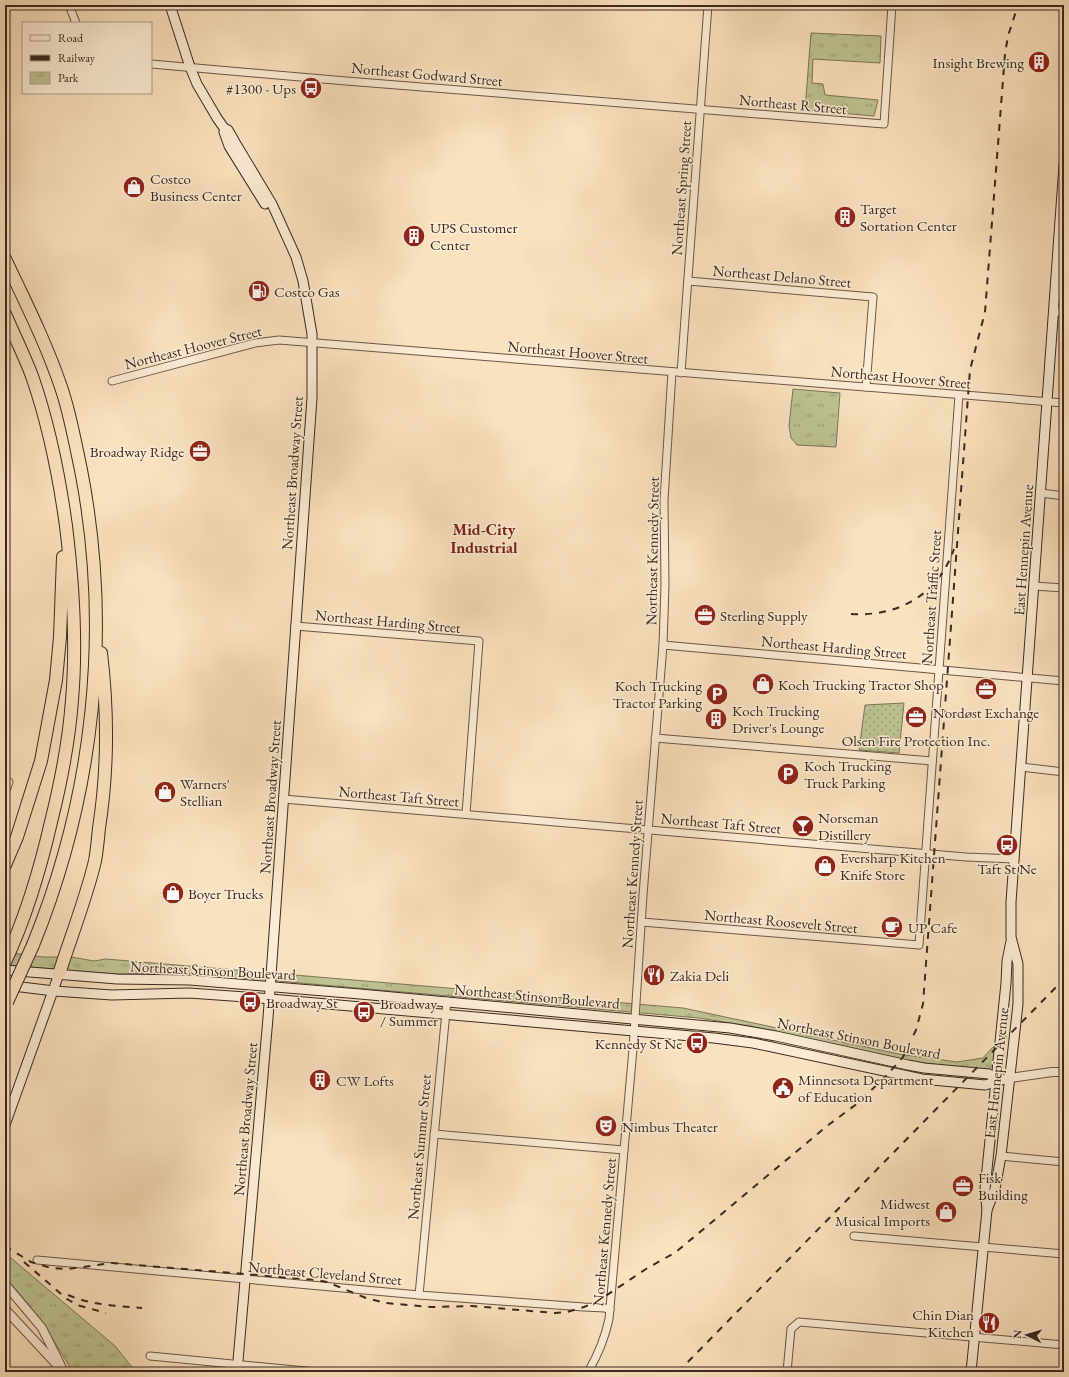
<svg xmlns="http://www.w3.org/2000/svg" width="1069" height="1377" font-family="'EB Garamond',serif">
  <style>
    .grass { fill: url(#grass-dots); stroke: #7c7659 }
    .park { fill: url(#park-tufts); stroke: #7c7659 }
    .lines { fill: none; stroke-linecap: round; stroke-linejoin: round }
    .minor-casing { stroke: #6b5748; stroke-width: 9 }
    .tertiary-casing { stroke: #6b5748; stroke-width: 10 }
    .secondary-casing { stroke: #3b2920; stroke-width: 11 }
    .motorway-casing { stroke: #3b2920; stroke-width: 14 }
    .minor { stroke: #fcecd5; stroke-width: 7 }
    .tertiary { stroke: #fcecd5; stroke-width: 8 }
    .secondary { stroke: #fcecd5; stroke-width: 9 }
    .motorway { stroke: #fae2be; stroke-width: 12 }
    .rail { stroke: #3b2920; stroke-width: 2; stroke-dasharray: 7 7; stroke-linecap: butt }
    .motorway-bridge-casing { stroke: #3b2920; stroke-width: 14; stroke-linecap: butt }
    .motorway-bridge { stroke: #fae2be; stroke-width: 12 }
    .labels { text-anchor: middle; dominant-baseline: central; stroke-width: 3; stroke-linejoin: round; paint-order: stroke }
    .poi-label { font-size: 15px; fill: #3b2920; stroke: #fcecd5; text-anchor: start }
    .street-label { font-size: 15px; fill: #3b2920; stroke: #fcecd5 }
    .neighbourhood-label { font-size: 16px; font-weight: bold; fill: #7a1f14; stroke: #fcecd5 }
  </style>
  <defs>
    <pattern id="grass-dots" width="8" height="8" patternUnits="userSpaceOnUse"><rect width="8" height="8" fill="#bec392"/><path d="M2 2h.1M6 6h.1" fill="none" stroke="#9c9e77" stroke-width="1.8" stroke-linecap="round"/></pattern>
    <pattern id="park-tufts" width="24" height="20" patternUnits="userSpaceOnUse"><rect width="24" height="20" fill="#bec392"/><path d="M3 7l-1-3M5 7V3M7 7l1-3M15 17l-1-3M17 17v-4M19 17l1-3" fill="none" stroke="#9c9e77"/></pattern>
  </defs>
  <rect width="100%" height="100%" fill="#fae2be"/>
  <filter id="stains"><feTurbulence type="fractalNoise" baseFrequency=".005" numOctaves="4"/><feColorMatrix values="0 0 0 0 .2 0 0 0 0 .09 0 0 0 0 .02 0 0 0 .5 -.17"/></filter>
  <radialGradient id="worn" r=".72"><stop offset=".6" stop-color="#630" stop-opacity="0"/><stop offset="1" stop-color="#630" stop-opacity=".3"/></radialGradient>
  <path class="grass" d="M904 703 899 753 859 750 865 705Z"/>
  <g class="park">
    <path d="M811 33 881 36 880 63 813 59 812 83 823 84 825 95 878 100 874 116 805 110Z"/>
    <path d="M793 389 840 393 836 447 797 445 791 438 789 426Z"/>
    <path d="M5 952 43 957H71L94 961 106 959 683 1008 899 1054 957 1062 983 1058 993 1047 996 1046 994 1065 989 1069 984 1070 915 1062 755 1027 699 1018 186 973 114 974 5 965Z"/>
    <path d="M5 1253 115 1346 131 1366 138 1372H73C53 1339 33 1306 5 1278Z"/>
  </g>
  <g class="lines">
    <g class="minor-casing">
      <g id="minor">
        <path d="M69 5 76 23"/>
        <path d="M151 64 346 81 884 124 892 5"/>
        <path d="M688 281 873 297 866 387"/>
        <path d="M1054 312H1064"/>
        <path d="M681 373 708 5"/>
        <path d="M112 381 255 343 279 340 1064 403"/>
        <path d="M1041 493 1064 496"/>
        <path d="M1034 586 1064 588"/>
        <path d="M295 626 479 641 466 814"/>
        <path d="M663 645 1064 681"/>
        <path d="M655 738 932 761"/>
        <path d="M1021 767 1064 772"/>
        <path d="M5 793 9 782"/>
        <path d="M283 799 966 857 1014 859"/>
        <path d="M642 922 919 945 959 395"/>
        <path d="M434 1134 624 1150"/>
        <path d="M1001 1156 1064 1162"/>
        <path d="M854 1236 1064 1254"/>
        <path d="M37 1260 419 1295 584 1307 605 1308 610 1310"/>
        <path d="M419 1295 447 1001"/>
        <path d="M150 1356 317 1372"/>
        <path d="M588 1372C598 1355 605 1338 609 1319L633 1049 643 895 663 645 665 585 664 500 672 372"/>
        <path d="M787 1372 791 1329 799 1322 1064 1345"/>
      </g>
    </g>
    <g class="tertiary-casing">
      <g id="tertiary">
        <path d="M1010 1078 1052 1072H1064"/>
        <path d="M5 1284 42 1328 64 1372"/>
        <path d="M5 1309 59 1367"/>
      </g>
    </g>
    <g class="secondary-casing">
      <g id="secondary">
        <path d="M170 5 190 67 197 84 217 118 224 128 228 130 236 144 272 204 296 257 303 281 312 334V398L268 1018 237 1372"/>
        <path d="M224 132 229 146 265 204"/>
        <path d="M5 970 117 979 190 980 360 994 730 1028 776 1036 908 1065 924 1068 989 1074 996 1080"/>
        <path d="M5 985 54 991 112 995 189 993 259 998 714 1038 753 1043 922 1079 985 1085C994 1083 1001 1079 1010 1078"/>
        <path d="M5 1125 59 974"/>
        <path d="M987 1210 995 1189 1001 1156 1018 1004V964L1011 937V902L1064 165"/>
        <path d="M971 1372 987 1210 985 1189 1006 983 1007 961 1011 941"/>
      </g>
    </g>
    <g class="motorway-casing">
      <g id="motorway">
        <path d="M5 259C25 301 46 343 61 387 70 413 75 442 81 470 112 629 94 795 33 945"/>
        <path d="M5 314C14 335 24 355 32 376 49 425 59 475 66 526 73 583 77 642 72 700 69 741 61 782 51 822 40 870 26 917 5 962"/>
        <path d="M5 865 17 837 41 761 56 680 60 637 63 557"/>
        <path d="M59 974C71 936 86 899 95 861 97 850 98 839 99 828 108 770 108 711 101 653"/>
      </g>
    </g>
    <use href="#minor" class="minor"/>
    <use href="#tertiary" class="tertiary"/>
    <use href="#secondary" class="secondary"/>
    <use href="#motorway" class="motorway"/>
    <g class="rail">
      <path d="M851 614C898 617 938 595 954 549"/>
      <path d="M5 1246 31 1262 51 1268 68 1269 112 1263 317 1280 327 1282 366 1298 386 1303 431 1307 472 1306 555 1313 567 1312 584 1307 598 1301 646 1269 676 1252 827 1126 858 1103 887 1075 903 1057 916 1030 923 1004 969 383 970 370 985 312 1005 54 1008 36 1018 5"/>
      <path d="M24 1262 67 1299 77 1305 106 1313"/>
      <path d="M68 1295C91 1305 117 1306 142 1308"/>
      <path d="M678 1372 1064 979"/>
    </g>
    <g class="motorway-bridge-casing">
      <path id="motorway-bridge" d="M7 1002 33 945"/>
    </g>
    <use href="#motorway-bridge" class="motorway-bridge"/>
  </g>
  <defs>
    <g id="building-disc" transform="scale(1.15)"><circle r="9.5" fill="#8f2418" stroke="#fcecd5"/><path d="M-4-6H4V6H1V3H-1V6H-4ZM-2.5-4.3h1.7v1.8h-1.7ZM.8-4.3h1.7v1.8H.8ZM-2.5-1h1.7V.8h-1.7ZM.8-1h1.7V.8H.8Z" fill="#fff"/></g>
    <g id="bus-disc" transform="scale(1.15)"><circle r="9.5" fill="#8f2418" stroke="#fcecd5"/><path d="M-5-6H5V4H4V6H2V4H-2V6H-4V4H-5ZM-3.5-4V0h7V-4ZM-3.5 1.2v1.5H-2V1.2ZM2 1.2v1.5H3.5V1.2Z" fill="#fff"/></g>
    <g id="shop-disc" transform="scale(1.15)"><circle r="9.5" fill="#8f2418" stroke="#fcecd5"/><path d="M-5-2.5h2.3a2.7 3.5 0 0 1 5.4 0H5L5.5 6h-11ZM-1.5-2.5h3a1.5 2.3 0 0 0-3 0Z" fill="#fff"/></g>
    <g id="fuel-disc" transform="scale(1.15)"><circle r="9.5" fill="#8f2418" stroke="#fcecd5"/><path d="M-5.5-6h7V0h2V4h1.3V-2.5L3-4.5l.8-.8L6-3V5H2.5V1h-1V6h-7ZM-4.2-4.7v3.2H.2V-4.7Z" fill="#fff"/></g>
    <g id="office-disc" transform="scale(1.15)"><circle r="9.5" fill="#8f2418" stroke="#fcecd5"/><path d="M-6-3h4V-5.5h4V-3h4V5H-6ZM-1-4.5V-3h2v-1.5ZM-6 0V1H6V0Z" fill="#fff"/></g>
    <g id="parking-disc" transform="scale(1.15)"><circle r="9.5" fill="#8f2418" stroke="#fcecd5"/><path d="M-3.5-5.5H1a3.5 3.5 0 0 1 0 7H-1V5.5H-3.5ZM-1-3.4V-.6H.8a1.4 1.4 0 0 0 0-2.8Z" fill="#fff"/></g>
    <g id="bar-disc" transform="scale(1.15)"><circle r="9.5" fill="#8f2418" stroke="#fcecd5"/><path d="M-6-5H6L.8 .8V4.5H3.5V6h-7V4.5H-.8V.8Z" fill="#fff"/></g>
    <g id="cafe-disc" transform="scale(1.15)"><circle r="9.5" fill="#8f2418" stroke="#fcecd5"/><path d="M-5.5-4.5H6V0H3Q3 3.5 0 3.5H-2.5Q-5.5 3.5-5.5 0ZM3-3.2v2h1.7v-2ZM-6 4.5H4V6H-6Z" fill="#fff"/></g>
    <g id="restaurant-disc" transform="scale(1.15)"><circle r="9.5" fill="#8f2418" stroke="#fcecd5"/><path d="M-5-6h1v4h1v-4h1v4h1v-4h1v5L-1.5 .5V6h-2V.5L-5-1ZM5-6V6H3V1.5H1.5Q1.5-4 5-6Z" fill="#fff"/></g>
    <g id="civic-disc" transform="scale(1.15)"><circle r="9.5" fill="#8f2418" stroke="#fcecd5"/><path d="M-.6-6.5H3V-4.5H.6V-3L4-1V1h2V6H-6V1h2V-1L-.6-3ZM-1.2 2.5V6h2.4V2.5Z" fill="#fff"/></g>
    <g id="theatre-disc" transform="scale(1.15)"><circle r="9.5" fill="#8f2418" stroke="#fcecd5"/><path d="M-5-5.5Q0-4 5-5.5V0Q5 5 0 6Q-5 5-5 0ZM-3.3-2.5H-1v1.5H-3.3ZM1-2.5H3.3v1.5H1ZM-2.8 1Q0 5.5 2.8 1Z" fill="#fff"/></g>
  </defs>
  <g fill-rule="evenodd">
    <use href="#building-disc" x="1039" y="62"/>
    <use href="#bus-disc" x="311" y="88"/>
    <use href="#shop-disc" x="134" y="187"/>
    <use href="#building-disc" x="845" y="217"/>
    <use href="#building-disc" x="414" y="236"/>
    <use href="#fuel-disc" x="259" y="291"/>
    <use href="#office-disc" x="200" y="451"/>
    <use href="#office-disc" x="705" y="615"/>
    <use href="#shop-disc" x="763" y="684"/>
    <use href="#office-disc" x="986" y="689"/>
    <use href="#parking-disc" x="717" y="694"/>
    <use href="#office-disc" x="916" y="717"/>
    <use href="#building-disc" x="716" y="719"/>
    <use href="#parking-disc" x="788" y="774"/>
    <use href="#shop-disc" x="165" y="792"/>
    <use href="#bar-disc" x="803" y="826"/>
    <use href="#bus-disc" x="1007" y="845"/>
    <use href="#shop-disc" x="825" y="866"/>
    <use href="#shop-disc" x="173" y="893"/>
    <use href="#cafe-disc" x="892" y="927"/>
    <use href="#restaurant-disc" x="654" y="975"/>
    <use href="#bus-disc" x="250" y="1002"/>
    <use href="#bus-disc" x="364" y="1012"/>
    <use href="#bus-disc" x="697" y="1043"/>
    <use href="#building-disc" x="320" y="1080"/>
    <use href="#civic-disc" x="783" y="1088"/>
    <use href="#theatre-disc" x="606" y="1126"/>
    <use href="#office-disc" x="963" y="1186"/>
    <use href="#shop-disc" x="946" y="1212"/>
    <use href="#restaurant-disc" x="989" y="1323"/>
  </g>
  <g class="labels">
    <g class="poi-label">
      <text x="1024" y="62" text-anchor="end">Insight Brewing</text>
      <text x="296" y="88" text-anchor="end">#1300 - Ups</text>
      <text x="150" y="178">Costco<tspan x="150" dy="17">Business Center</tspan></text>
      <text x="860" y="208">Target<tspan x="860" dy="17">Sortation Center</tspan></text>
      <text x="430" y="227">UPS Customer<tspan x="430" dy="17">Center</tspan></text>
      <text x="274" y="291">Costco Gas</text>
      <text x="184" y="451" text-anchor="end">Broadway Ridge</text>
      <text x="720" y="615">Sterling Supply</text>
      <text x="778" y="684">Koch Trucking Tractor Shop</text>
      <text x="702" y="685" text-anchor="end">Koch Trucking<tspan x="702" dy="17">Tractor Parking</tspan></text>
      <text x="732" y="710">Koch Trucking<tspan x="732" dy="17">Driver's Lounge</tspan></text>
      <text x="986" y="712" text-anchor="middle">Nordøst Exchange</text>
      <text x="916" y="740" text-anchor="middle">Olsen Fire Protection Inc.</text>
      <text x="804" y="765">Koch Trucking<tspan x="804" dy="17">Truck Parking</tspan></text>
      <text x="180" y="783">Warners'<tspan x="180" dy="17">Stellian</tspan></text>
      <text x="818" y="817">Norseman<tspan x="818" dy="17">Distillery</tspan></text>
      <text x="840" y="857">Eversharp Kitchen<tspan x="840" dy="17">Knife Store</tspan></text>
      <text x="1007" y="868" text-anchor="middle">Taft St Ne</text>
      <text x="188" y="893">Boyer Trucks</text>
      <text x="908" y="927">UP Cafe</text>
      <text x="670" y="975">Zakia Deli</text>
      <text x="266" y="1002">Broadway St</text>
      <text x="380" y="1003">Broadway<tspan x="380" dy="17">/ Summer</tspan></text>
      <text x="682" y="1043" text-anchor="end">Kennedy St Ne</text>
      <text x="798" y="1079">Minnesota Department<tspan x="798" dy="17">of Education</tspan></text>
      <text x="336" y="1080">CW Lofts</text>
      <text x="622" y="1126">Nimbus Theater</text>
      <text x="978" y="1177">Fisk<tspan x="978" dy="17">Building</tspan></text>
      <text x="930" y="1203" text-anchor="end">Midwest<tspan x="930" dy="17">Musical Imports</tspan></text>
      <text x="974" y="1314" text-anchor="end">Chin Dian<tspan x="974" dy="17">Kitchen</tspan></text>
    </g>
    <g class="street-label">
      <text transform="translate(427 74) rotate(5)">Northeast Godward Street</text>
      <text transform="translate(793 104) rotate(5)">Northeast R Street</text>
      <text transform="translate(681 188) rotate(-86)">Northeast Spring Street</text>
      <text transform="translate(782 276) rotate(5)">Northeast Delano Street</text>
      <text transform="translate(193 347) rotate(-14)">Northeast Hoover Street</text>
      <text transform="translate(578 352) rotate(5)">Northeast Hoover Street</text>
      <text transform="translate(901 377) rotate(5)">Northeast Hoover Street</text>
      <text transform="translate(292 473) rotate(-86)">Northeast Broadway Street</text>
      <text transform="translate(1023 550) rotate(-86)">East Hennepin Avenue</text>
      <text transform="translate(652 551) rotate(-89)">Northeast Kennedy Street</text>
      <text transform="translate(931 597) rotate(-86)">Northeast Traffic Street</text>
      <text transform="translate(388 621) rotate(5)">Northeast Harding Street</text>
      <text transform="translate(834 647) rotate(5)">Northeast Harding Street</text>
      <text transform="translate(399 796) rotate(5)">Northeast Taft Street</text>
      <text transform="translate(270 797) rotate(-86)">Northeast Broadway Street</text>
      <text transform="translate(721 823) rotate(5)">Northeast Taft Street</text>
      <text transform="translate(632 874) rotate(-86)">Northeast Kennedy Street</text>
      <text transform="translate(781 921) rotate(5)">Northeast Roosevelt Street</text>
      <text transform="translate(213 970) rotate(3)">Northeast Stinson Boulevard</text>
      <text transform="translate(537 996) rotate(5)">Northeast Stinson Boulevard</text>
      <text transform="translate(859 1038) rotate(11)">Northeast Stinson Boulevard</text>
      <text transform="translate(996 1073) rotate(-84)">East Hennepin Avenue</text>
      <text transform="translate(245 1119) rotate(-85)">Northeast Broadway Street</text>
      <text transform="translate(419 1147) rotate(-85)">Northeast Summer Street</text>
      <text transform="translate(604 1232) rotate(-85)">Northeast Kennedy Street</text>
      <text transform="translate(325 1273) rotate(5)">Northeast Cleveland Street</text>
    </g>
    <g class="neighbourhood-label">
      <text x="484" y="529">Mid-City<tspan x="484" dy="18">Industrial</tspan></text>
    </g>
  </g>
  <rect width="1069" height="1377" fill="none" stroke="#fae2be" stroke-width="20"/>
  <rect x="6" y="6" width="1057" height="1365" fill="none" stroke="#3b2920" stroke-width="2"/>
  <rect x="10" y="10" width="1049" height="1357" fill="none" stroke="#3b2920"/>
  <rect x="22" y="22" width="130" height="72" fill="#fcecd5" stroke="#af9e8d"/>
  <rect x="30" y="35" width="20" height="6" fill="#fcecd5" stroke="#af9e8d"/>
  <text x="58" y="42" font-size="12" fill="#3b2920">Road</text>
  <rect x="30" y="55" width="20" height="6" fill="#3b2920" stroke="#af9e8d"/>
  <text x="58" y="62" font-size="12" fill="#3b2920">Railway</text>
  <rect x="30" y="72" width="20" height="12" fill="url(#park-tufts)" stroke="#af9e8d"/>
  <text x="58" y="82" font-size="12" fill="#3b2920">Park</text>
  <g transform="translate(1027 1335) rotate(275)" stroke="#fcecd5" stroke-width="3" paint-order="stroke">
  <path d="M0-3L7 15L0 10L-7 15Z" fill="#3b2920"/>
  <text y="-6" font-size="11" font-weight="bold" text-anchor="middle" fill="#3b2920">N</text>
  </g>
  <rect width="100%" height="100%" filter="url(#stains)"/>
  <rect width="100%" height="100%" fill="url(#worn)"/>
</svg>
